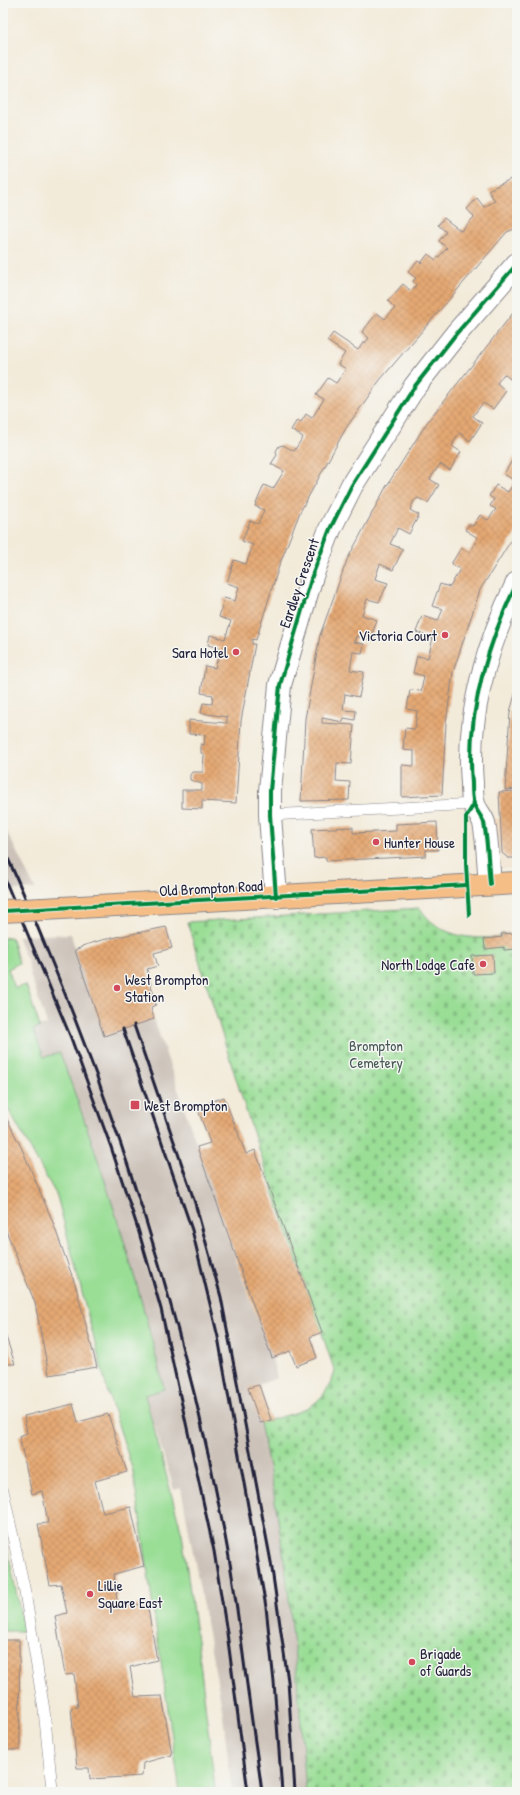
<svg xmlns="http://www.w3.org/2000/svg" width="520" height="1795" font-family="'Patrick Hand',sans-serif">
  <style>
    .built { fill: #eed7bb }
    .railway { fill: #ccc2b9 }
    .cemetery { fill: url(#cemetery-stones); stroke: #5e8068 }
    .park { fill: #9ade96; stroke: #5e8068 }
    .building { fill: url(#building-cross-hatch) }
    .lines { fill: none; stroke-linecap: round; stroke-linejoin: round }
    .lane-casing { stroke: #8a868a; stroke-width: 12 }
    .street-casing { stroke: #8a868a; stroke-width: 24 }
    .primary-casing { stroke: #8a868a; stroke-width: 24 }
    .lane { stroke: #fff; stroke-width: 11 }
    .street { stroke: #fff; stroke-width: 22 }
    .primary { stroke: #f6be87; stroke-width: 22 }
    .rail { stroke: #22223b; stroke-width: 3 }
    .primary-bridge-casing { stroke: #8a868a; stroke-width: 24; stroke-linecap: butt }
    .primary-bridge { stroke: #f6be87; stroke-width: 22 }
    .cycleway-casing { stroke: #f6f6f2; stroke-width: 6 }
    .cycleway { stroke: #00873e; stroke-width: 4 }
    .poi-dot { fill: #d1495b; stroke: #f6f6f2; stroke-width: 1.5 }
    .labels { text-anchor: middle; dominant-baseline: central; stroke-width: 3; stroke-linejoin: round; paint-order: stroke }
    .street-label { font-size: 15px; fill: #22223b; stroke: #f6f6f2 }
    .poi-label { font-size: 15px; fill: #22223b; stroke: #f6f6f2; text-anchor: start }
    .park-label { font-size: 15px; fill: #465a56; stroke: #f6f6f2 }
  </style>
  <defs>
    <pattern id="cemetery-stones" width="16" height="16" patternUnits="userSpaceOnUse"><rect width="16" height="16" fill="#9ade96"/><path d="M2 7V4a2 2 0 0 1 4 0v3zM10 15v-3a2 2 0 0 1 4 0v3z" fill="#84be82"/></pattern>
    <pattern id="building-cross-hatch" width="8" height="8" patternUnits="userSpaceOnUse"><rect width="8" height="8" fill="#e4a873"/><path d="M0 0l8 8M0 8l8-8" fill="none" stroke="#c39064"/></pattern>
  </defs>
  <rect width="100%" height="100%" fill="#f6f6f2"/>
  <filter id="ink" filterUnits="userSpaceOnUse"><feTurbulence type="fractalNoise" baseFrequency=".025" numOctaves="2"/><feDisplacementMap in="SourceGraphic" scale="8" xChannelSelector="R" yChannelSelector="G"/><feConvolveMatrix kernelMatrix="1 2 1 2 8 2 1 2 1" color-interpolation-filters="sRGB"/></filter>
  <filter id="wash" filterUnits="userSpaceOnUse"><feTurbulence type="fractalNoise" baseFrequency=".012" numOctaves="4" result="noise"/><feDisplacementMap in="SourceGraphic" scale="16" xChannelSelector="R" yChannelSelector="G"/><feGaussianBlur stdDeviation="0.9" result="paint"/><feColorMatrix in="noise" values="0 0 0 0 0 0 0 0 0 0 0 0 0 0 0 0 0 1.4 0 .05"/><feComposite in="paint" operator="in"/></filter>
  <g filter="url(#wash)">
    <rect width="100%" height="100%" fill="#f3ebda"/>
    <path class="built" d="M517 818V868L492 869 488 819Z"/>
    <g class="railway">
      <path d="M3 824 35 889 3 891Z"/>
      <path d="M71 934 79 964 105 1036 154 1019 238 1266 272 1358 277 1378 248 1389 260 1423 279 1523 298 1680 306 1792H232L222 1708 181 1488 174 1490 145 1395 164 1389 151 1334 96 1152 60 1053 44 1057 33 1030 47 1024 30 974 28 962 17 936Z"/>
    </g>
    <path class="cemetery" d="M420 908C438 937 471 940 501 937V934L517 933V1792H306C297 1668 287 1545 260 1423 297 1411 321 1413 335 1372L249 1120 187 922Z"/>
    <g class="park">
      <path d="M11 937 19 963 8 969 15 988 26 985 40 1027 33 1030 44 1057 60 1053C101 1163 137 1275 164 1389L145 1395 182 1534 200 1662 215 1788 207 1792H180L133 1471 108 1393 57 1196 3 1100V938Z"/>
      <path d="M3 1527 24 1631H3Z"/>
    </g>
    <g id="blocks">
      <g class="building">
        <path d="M515 177 517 182V228L507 232 380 380 346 428 300 512 279 566 256 640 252 639V644H255L241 721 236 803 202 801V809L182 808V790H202V784L190 780V775L192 772H203L204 754 201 753V744L204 745 205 735 189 734V720L227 723V717L201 713 203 703 212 704 213 695 201 693 205 666 215 668 218 657 219 648 208 645 210 635 225 639 231 621 219 617 224 598 235 601 239 587 227 583 234 560 246 564 253 545 242 541 250 521 258 524 264 510 255 506 264 485 273 489 284 471 271 464 277 455 276 451 279 446 283 445 294 451 303 437 291 430 297 420 301 422 306 414 312 418 324 399 316 395 328 378 336 383 346 369 338 364 345 353 327 341 333 333 358 350 363 343H365L369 338 362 332 377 313 385 319 395 308 388 301 403 284 411 291 416 285 413 281 416 278 408 272 418 261 421 263 428 254 436 260 447 248 439 241 446 232 438 225 444 218 461 231 474 217 467 209 477 198 484 207 495 201 488 190Z"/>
        <path d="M517 308V378L514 382 504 374 497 383 506 391 493 409 483 403 473 416 482 423 470 441 460 433 456 438 452 446 461 452 450 470 440 464 430 479 439 485 428 503 418 498 414 501 410 510 419 515 409 534 398 528 390 544 403 549 393 570 380 564 375 579 388 583 379 602 367 599 362 615 377 620 370 640 356 636 354 642 364 644 362 653 353 652 350 670 364 672 359 697 345 694 343 710 356 711 355 720 344 718 343 722 322 718V723L354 725 351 764 337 763 336 781 350 782 349 800 301 801 305 719 320 635 347 560 386 487 428 421Z"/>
        <path d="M514 457 517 459V531L480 590 453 672 446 723 442 795 402 797V765L414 766V751L403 750 405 728 415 729 417 711 407 709 410 690 421 691 424 676 413 673 417 656 428 658 433 638 416 632 422 616 438 621 443 609 432 606 440 584 450 587 460 569 451 564 461 548 469 552 478 538 465 530 469 524 473 526 480 515 488 520 496 509 490 506 494 499 489 496 496 485 508 492 515 481 504 474Z"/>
        <path d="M517 687V789L505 790 510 712Z"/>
        <path d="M517 791V858H508L502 853 499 792Z"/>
        <path d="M437 822 438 850H426V856L326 861V857L314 858 312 829 353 827V833L396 831V824Z"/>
        <path d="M166 927 172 948 154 953 158 966 147 969 156 1005 151 1007 154 1019 104 1036 75 950 82 947V946L102 940Z"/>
        <path d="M517 933V949L504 950V947L485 949 484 939 502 937 501 934Z"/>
        <path d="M493 955 494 973 473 974 472 956Z"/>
        <path d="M224 1097 246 1154 255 1150 322 1332 310 1337 317 1358 296 1366 290 1351 272 1358 197 1147 210 1143 197 1107Z"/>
        <path d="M3 1111 22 1149 52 1220 76 1287 97 1367 49 1375 35 1303 3 1223Z"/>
        <path d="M3 1329V1328L15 1364H3Z"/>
        <path d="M259 1385 271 1420 260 1423 248 1388Z"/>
        <path d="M73 1404 78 1422 108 1414 127 1472 95 1481 103 1513 131 1507 144 1566 114 1574 118 1609 147 1603 157 1660 130 1667 135 1697 162 1696 172 1755 143 1763 142 1776 90 1779 89 1768H77L71 1708 78 1707 74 1674 65 1675 55 1616 67 1613 61 1584 50 1585 38 1524 48 1523 42 1491 32 1494 19 1436 27 1433 24 1416Z"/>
        <path d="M3 1640H19L20 1750H3Z"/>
      </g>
    </g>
  </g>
  <g filter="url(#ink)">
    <use href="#blocks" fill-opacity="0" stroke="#8a868a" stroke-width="1"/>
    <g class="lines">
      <g class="lane-casing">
        <g id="lane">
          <path d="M270 815 474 804"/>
          <path d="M3 1491 25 1592 44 1710 52 1789"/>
        </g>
      </g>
      <g class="street-casing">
        <g id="street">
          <path d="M490 884C488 864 488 843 484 823 482 816 476 811 474 804 472 798 472 789 472 783 466 713 487 645 517 583"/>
          <path d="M276 897 270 815V791L280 685 312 576 330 529 352 485 415 386 456 334 517 264"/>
        </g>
      </g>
      <g class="primary-casing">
        <path id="primary" d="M43 909 517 883"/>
      </g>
      <use href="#lane" class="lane"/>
      <use href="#street" class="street"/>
      <use href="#primary" class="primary"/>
      <g class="rail">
        <path d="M3 848C25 894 43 941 63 989 136 1170 193 1359 228 1552 237 1601 242 1650 249 1699 253 1730 258 1761 262 1792"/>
        <path d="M3 875 71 1038 111 1147 138 1229 161 1309 214 1551 227 1633 248 1792"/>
        <path d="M134 1025 195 1203 221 1297 271 1562 288 1681 295 1792"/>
        <path d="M123 1029 192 1230 218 1337 266 1607 274 1682 282 1792"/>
      </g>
      <g class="primary-bridge-casing">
        <path id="primary-bridge" d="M3 911 43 909"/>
      </g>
      <use href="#primary-bridge" class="primary-bridge"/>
      <g class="cycleway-casing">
        <g id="cycleway">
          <path d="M490 884C488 864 488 843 484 823 482 816 476 811 474 804 472 798 472 789 472 783 466 713 487 645 517 583"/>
          <path d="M276 897 270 815V791L280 685 312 576 330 529 352 485 415 386 456 334 517 264"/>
          <path d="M3 911 467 885"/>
          <path d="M469 915 466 864V817L474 804"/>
        </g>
      </g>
      <use href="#cycleway" class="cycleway"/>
    </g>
  </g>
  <g class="poi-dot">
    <circle cx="445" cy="635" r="4"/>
    <circle cx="236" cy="652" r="4"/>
    <circle cx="376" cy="842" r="4"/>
    <circle cx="483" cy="964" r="4"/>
    <circle cx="117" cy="988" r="4"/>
    <rect x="130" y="1100" width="10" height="10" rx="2"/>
    <circle cx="90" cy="1594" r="4"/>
    <circle cx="412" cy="1662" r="4"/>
  </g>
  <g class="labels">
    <g class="street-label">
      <text transform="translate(299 583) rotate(-71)">Eardley Crescent</text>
      <text transform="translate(211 888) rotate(-3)">Old Brompton Road</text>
    </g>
    <g class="poi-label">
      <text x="437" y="635" text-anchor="end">Victoria Court</text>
      <text x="228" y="652" text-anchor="end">Sara Hotel</text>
      <text x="384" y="842">Hunter House</text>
      <text x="475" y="964" text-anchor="end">North Lodge Cafe</text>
      <text x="125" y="979">West Brompton<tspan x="125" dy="17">Station</tspan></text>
      <text x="144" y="1105">West Brompton</text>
      <text x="98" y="1585">Lillie<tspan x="98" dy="17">Square East</tspan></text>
      <text x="420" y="1653">Brigade<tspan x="420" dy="17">of Guards</tspan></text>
    </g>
    <g class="park-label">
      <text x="376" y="1045">Brompton<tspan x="376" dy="17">Cemetery</tspan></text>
    </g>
  </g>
  <rect width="520" height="1795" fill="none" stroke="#f6f6f2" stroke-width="16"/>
</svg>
